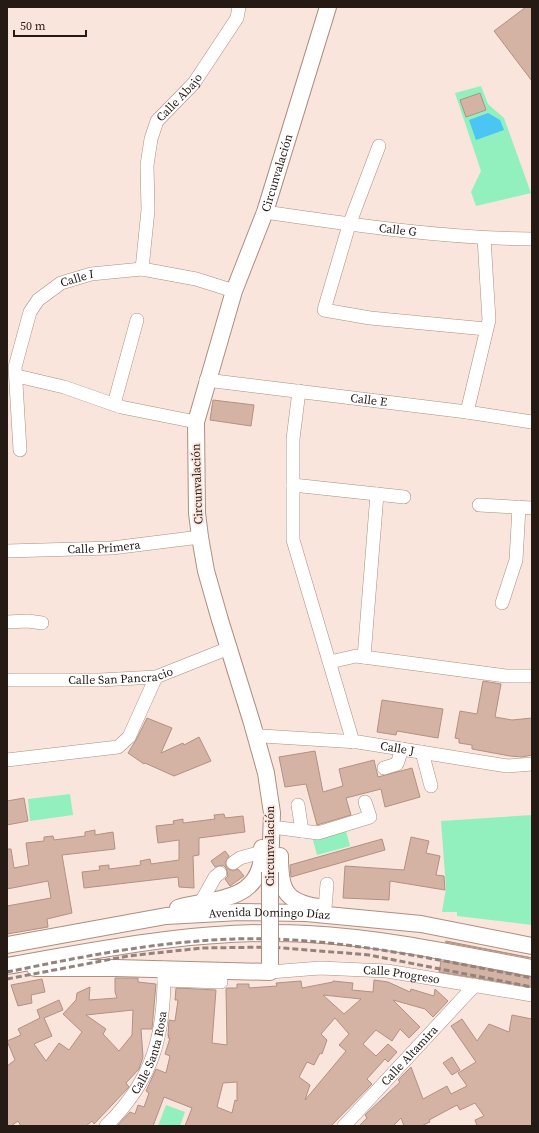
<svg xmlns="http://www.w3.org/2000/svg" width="539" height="1133" font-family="'Source Serif 4',serif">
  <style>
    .green { fill: #91f0be }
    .water { fill: #4ac5f4 }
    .building { fill: #d4b3a4; stroke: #b19182; fill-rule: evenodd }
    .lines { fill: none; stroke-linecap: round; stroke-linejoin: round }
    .minor-casing { stroke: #ae8e7f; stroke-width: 14 }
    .major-casing { stroke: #ae8e7f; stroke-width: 18 }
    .minor { stroke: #fff; stroke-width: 13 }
    .major { stroke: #fff; stroke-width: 16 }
    .rail { stroke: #94837c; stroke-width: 3; stroke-dasharray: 6 3; stroke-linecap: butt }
    .major-bridge-casing { stroke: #ae8e7f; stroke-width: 18; stroke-linecap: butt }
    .major-bridge { stroke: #fff; stroke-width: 16 }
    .labels { text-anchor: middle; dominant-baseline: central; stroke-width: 3.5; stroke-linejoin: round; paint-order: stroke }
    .street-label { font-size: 12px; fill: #261a15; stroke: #fae5dc }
  </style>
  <rect width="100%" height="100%" fill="#fae5dc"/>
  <g class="green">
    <path d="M481 86 488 104 504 118 531 193 476 206 471 192 481 171 455 93Z"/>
    <path d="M70 794 73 815 30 821 28 799Z"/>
    <path d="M532 815V925L457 916V912H442L446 888 441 821Z"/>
    <path d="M346 831 350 846 317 855 313 840Z"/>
    <path d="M166 1105 185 1112 180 1126H158Z"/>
  </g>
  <path class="water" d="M488 113 500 120 504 130 476 140 469 120Z"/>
  <g class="building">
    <path d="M526 7H532V81L494 31Z"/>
    <path d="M480 93 486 110 466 117 460 100Z"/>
    <path d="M213 400 254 405 251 426 210 420Z"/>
    <path d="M483 681 501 684 495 717 512 720 532 718V755L522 757 510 756 472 749V745L459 743V739L455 738 460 711 477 714Z"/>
    <path d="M382 700 443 709 438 738 397 731 396 735 377 732Z"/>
    <path d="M147 718 172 728 161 753 183 743 184 745 199 737 211 761 174 776 145 763 144 764 128 753 136 740Z"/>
    <path d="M315 751 323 792 343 786 339 769 374 760 378 777 412 768 420 797 385 807 381 789 346 798 351 815 317 825 306 784 285 787 279 757Z"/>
    <path d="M24 798 28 821 7 825V801Z"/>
    <path d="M224 814 225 818 243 816 245 832 199 838V855L193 856 194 888 179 887 178 877 84 888 82 872 100 870 99 866 109 865V869L141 865 140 861 150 859 151 864 179 860V840L158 843 156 826 174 824 173 821 183 819V823L215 819 214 815Z"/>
    <path d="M95 830V835L113 832 115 849 62 855 72 913 47 919 48 927 7 934V906L51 898 48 881 7 889V849H11L14 868 29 865 26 843 44 841V837L53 836 54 840 85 836V832Z"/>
    <path d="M411 837 429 841 426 853 440 856 436 875 444 876 445 890 390 881 389 900 343 898 345 866 404 870Z"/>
    <path d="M382 839 385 850 291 877 290 865Z"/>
    <path d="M225 851 229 856 225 863 227 868 233 871 238 869 244 876 230 886 225 879 228 876 226 868 223 865 215 867 211 861Z"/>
    <path d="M446 941 532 958 445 942Z"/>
    <path d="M441 961 532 977V987L439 972Z"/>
    <path d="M115 978H138V982L156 984 152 1029H141L143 1057 139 1069 126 1083 129 1087 94 1124 92 1121 86 1126H21L18 1121 11 1126H7V1066L15 1060 7 1041 21 1035 18 1029 40 1018 37 1010 59 1000 63 1010 44 1018 52 1036 34 1044 46 1061 59 1043 69 1050 82 1032 63 1014 76 1000 77 993 90 987 89 1000 117 998 115 992ZM133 1010 132 1035 119 1051 103 1034 106 1029 86 1015Z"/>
    <path d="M42 979 45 992 31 995 32 1003 18 1006 11 985Z"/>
    <path d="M374 980 388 982 410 992 411 989 434 996 435 989 448 1001 433 1017 425 1009 393 1000 420 1027 409 1038 400 1029 392 1041 376 1030 363 1044 376 1056 388 1044 397 1052 388 1062 385 1059 367 1079 372 1084 331 1126H185L192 1108 164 1097 153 1126H117L130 1112 135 1114 138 1105 144 1107 149 1093 146 1091 156 1069 166 1073 170 1056 165 1054 170 1038H168L169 1035 168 1036 169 1020 175 1021 178 1000H175L176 988 216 990 212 1043 227 1045 226 988H237V984H249V988L277 986 276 983 301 981 302 988 333 982V981L353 983 352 990 373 992ZM323 995 361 999 344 1014ZM335 1018 349 1034 339 1045 346 1051 305 1100 310 1085 299 1077 307 1062 314 1065 320 1053 322 1054 327 1040 321 1034ZM237 1082V1101L235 1100 232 1113 217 1107 223 1083Z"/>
    <path d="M512 1015 532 1019V1126H477L475 1120 484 1116 475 1103 460 1110 457 1105 429 1120 430 1122 421 1126H404L401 1118 393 1126H359L367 1118 365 1115 400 1082 398 1080 411 1067 423 1099 447 1086 451 1094 467 1086 458 1073 476 1062 451 1026 462 1019 477 1041 489 1024 509 1032Z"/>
    <path d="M452 1057 460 1070 452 1075 443 1063Z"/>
  </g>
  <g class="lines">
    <g class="minor-casing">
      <g id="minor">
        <path d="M379 146 349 225 324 310 370 318 486 329"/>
        <path id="s1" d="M265 212C354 225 442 238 532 239"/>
        <path id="s2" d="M142 269 148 210 147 165 151 139 157 121 194 83 237 18 239 7"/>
        <path d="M17 376 64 387 121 407 196 422"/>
        <path id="s3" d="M206 380 467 412 532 422"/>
        <path d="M299 391 293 439V540L353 742"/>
        <path d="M114 404 137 320"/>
        <path d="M467 412 489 320 484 238"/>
        <path id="s4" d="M20 450 15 367 30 312 38 300 61 283 91 274 142 269 196 279 234 291"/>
        <path d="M293 485 404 497"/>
        <path d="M479 505 532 508"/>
        <path id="s5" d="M7 551 112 548 200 537"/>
        <path d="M502 603 516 560 519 507"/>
        <path d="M7 622 28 621 42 623"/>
        <path d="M364 657 377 494"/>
        <path d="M330 662 356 656 506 676H532"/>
        <path id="s6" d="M7 680H100L156 677 229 648"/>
        <path id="s7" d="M262 736 358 742 507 766 532 764"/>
        <path d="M422 752 431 786"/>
        <path d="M7 760 118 747 129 737 156 677"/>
        <path d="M384 768 397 764 402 749"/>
        <path d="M298 805 302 831"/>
        <path d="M280 828 318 833 370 817 365 802"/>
        <path d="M233 863 240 858 261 852"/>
        <path d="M201 902 215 877 220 873"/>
        <path d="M325 908 327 884"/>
        <path id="s8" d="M270 972 320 968 387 971 532 995"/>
        <path d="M164 980 221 982"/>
        <path id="s9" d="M106 1126C154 1079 165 1034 164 968"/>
        <path id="s10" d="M344 1126 475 985"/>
      </g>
    </g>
    <g class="major-casing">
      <g id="major">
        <path d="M280 856C280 887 283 902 318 907"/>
        <path id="s11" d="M270 872 272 813 266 773 252 723 220 620 206 571 200 537 197 513 196 422 234 291 265 212 328 7"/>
        <path d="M178 908C207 899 253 903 261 864 262 859 261 853 262 848"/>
        <path id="s12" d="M7 945 166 916 240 912 306 913 421 924 532 946"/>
        <path d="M7 966C106 948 207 928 308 934 384 938 457 954 532 968"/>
        <path d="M35 968H115L270 972V948"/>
      </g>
    </g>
    <use href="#minor" class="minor"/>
    <use href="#major" class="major"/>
    <g class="rail">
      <path d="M7 972C95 954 184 936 274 939 360 942 448 962 532 978"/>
      <path d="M7 979 128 956 202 948 272 947 369 955 532 987"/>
    </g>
    <g class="major-bridge-casing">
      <path id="major-bridge" d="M270 948V872"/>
    </g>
    <use href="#major-bridge" class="major-bridge"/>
  </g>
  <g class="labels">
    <g class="street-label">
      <text stroke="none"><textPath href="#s2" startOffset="182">Calle Abajo</textPath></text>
      <text stroke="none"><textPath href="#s11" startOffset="722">Circunvalación</textPath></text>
      <text stroke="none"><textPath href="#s1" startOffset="134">Calle G</textPath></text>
      <text stroke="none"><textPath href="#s4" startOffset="200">Calle I</textPath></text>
      <text stroke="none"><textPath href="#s3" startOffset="164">Calle E</textPath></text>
      <text transform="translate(197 484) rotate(-92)">Circunvalación</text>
      <text stroke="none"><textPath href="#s5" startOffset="97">Calle Primera</textPath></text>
      <text stroke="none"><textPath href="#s6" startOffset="114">Calle San Pancracio</textPath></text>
      <text stroke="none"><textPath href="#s7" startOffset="136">Calle J</textPath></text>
      <text transform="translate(270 846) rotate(-90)">Circunvalación</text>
      <text stroke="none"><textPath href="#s12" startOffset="265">Avenida Domingo Díaz</textPath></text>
      <text stroke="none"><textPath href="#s8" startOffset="132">Calle Progreso</textPath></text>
      <text stroke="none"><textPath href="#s9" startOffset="87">Calle Santa Rosa</textPath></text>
      <text stroke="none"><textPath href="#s10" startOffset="96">Calle Altamira</textPath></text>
    </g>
  </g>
  <rect width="539" height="1133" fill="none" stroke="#261a15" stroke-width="16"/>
  <path d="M14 30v6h72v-6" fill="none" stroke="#261a15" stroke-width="2"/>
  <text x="20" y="30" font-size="12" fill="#261a15" stroke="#fae5dc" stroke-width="3" paint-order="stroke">50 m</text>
</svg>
